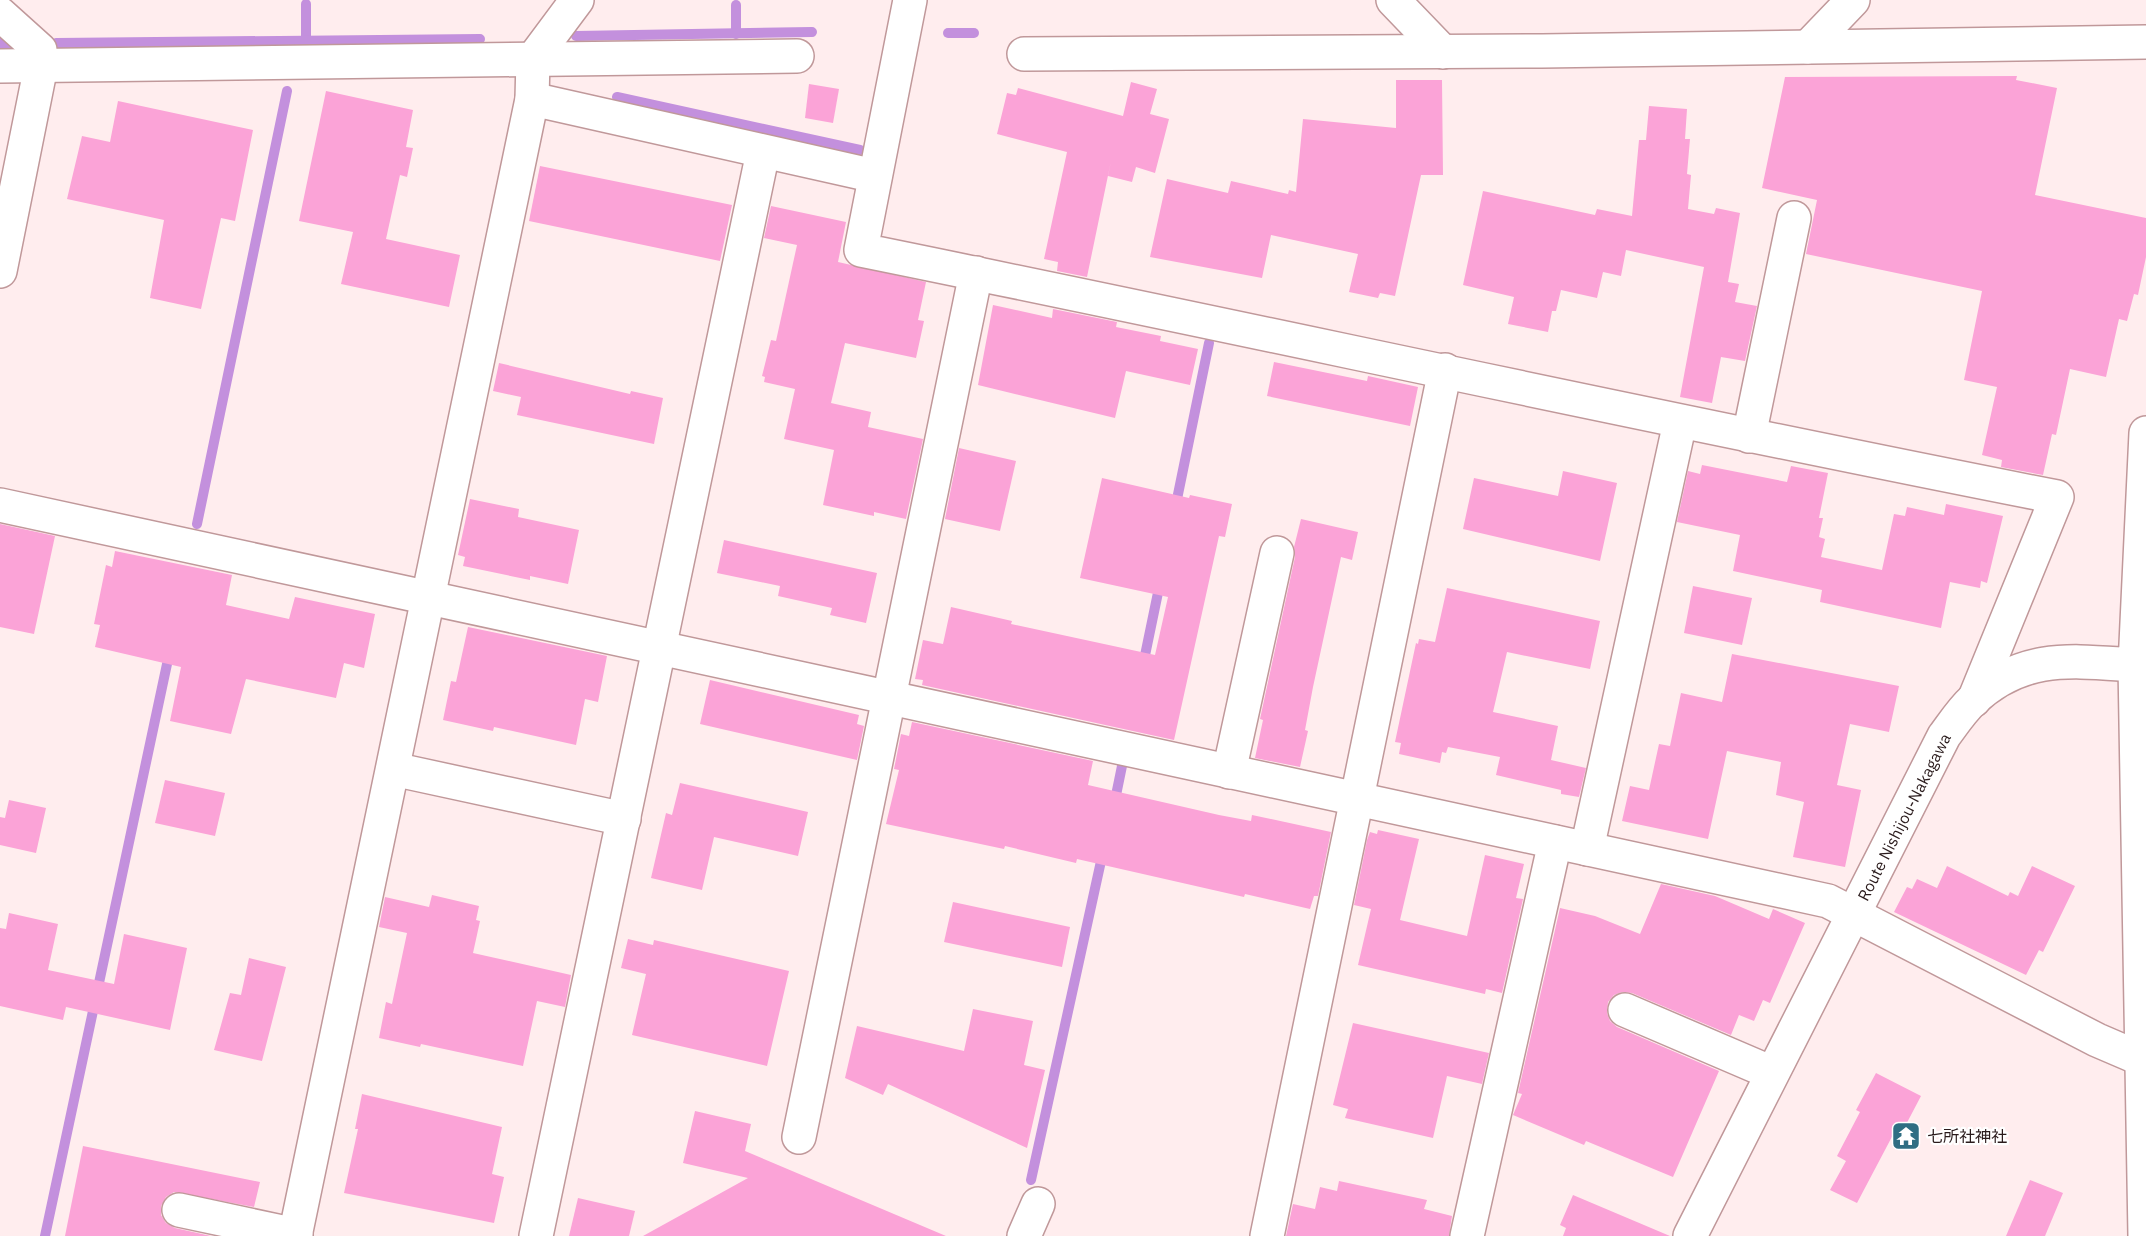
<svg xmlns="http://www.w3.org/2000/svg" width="2146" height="1236" font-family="'IBM Plex Sans','Noto Sans JP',sans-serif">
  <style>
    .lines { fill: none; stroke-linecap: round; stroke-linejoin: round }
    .stream { stroke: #c390dd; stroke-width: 10 }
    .building { fill: #fba3d7 }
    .minor-casing { stroke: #c0989a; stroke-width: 36 }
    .major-casing { stroke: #c0989a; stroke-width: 36 }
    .minor { stroke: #fff; stroke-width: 33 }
    .major { stroke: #fff; stroke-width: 33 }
    .labels { text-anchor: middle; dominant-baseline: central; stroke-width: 4.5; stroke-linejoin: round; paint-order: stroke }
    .street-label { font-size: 16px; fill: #2a1b1c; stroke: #fff }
    .poi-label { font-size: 16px; fill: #2a1b1c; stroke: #fff; text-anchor: start }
  </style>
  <rect width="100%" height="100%" fill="#ffedee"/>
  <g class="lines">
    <g class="stream">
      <path d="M306 4V41"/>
      <path d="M736 5V34"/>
      <path d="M948 33H974"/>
      <path d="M576 36 812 32"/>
      <path d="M0 43H10"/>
      <path d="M56 43 480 39"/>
      <path d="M617 97 860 150"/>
      <path d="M1175 509 1209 343"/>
      <path d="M197 524 287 91"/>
      <path d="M1143 665 1160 583"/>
      <path d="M1114 805 1122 766"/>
      <path d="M1031 1180 1103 852"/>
      <path d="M45 1236 170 650"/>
    </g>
  </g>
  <g class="building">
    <path d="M2017 76 2016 80 2057 88 2035 195 2146 218V257L2138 295 2134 294 2127 321 2119 319 2106 377 2070 369 2056 435 2052 434 2043 475 2001 467 2002 460 1982 455 1997 387 1964 380 1982 291 1806 254 1817 200 1762 188 1785 77Z"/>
    <path d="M1396 80H1442L1443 175H1421L1395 296 1380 293 1378 298 1349 292 1358 254 1271 235 1262 278 1150 257 1167 179 1228 193 1231 181 1288 194 1289 190 1296 192 1303 119 1396 128Z"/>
    <path d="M1131 82 1157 89 1150 114 1169 119 1155 173 1136 167 1132 182 1108 176 1111 161 1087 277 1057 271 1058 262 1044 259 1067 152 997 134 1007 93 1016 95 1018 88 1123 116Z"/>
    <path d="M809 84 839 89 833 123 805 118Z"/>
    <path d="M326 91 413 110 406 147 413 148 407 177 400 175 386 239 460 255 449 307 341 284 353 232 299 221Z"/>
    <path d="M118 101 253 130 235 221 221 218 201 309 150 298 164 220 67 199 82 136 110 142Z"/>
    <path d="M1649 106 1687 109 1685 139H1690L1687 174 1691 175 1688 209 1714 214 1716 208 1740 213 1728 282 1739 284 1735 302 1757 306 1745 361 1721 357 1712 403 1680 397 1704 267 1626 250 1621 276 1603 272 1597 298 1561 290 1556 311H1552L1548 332 1508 324 1514 297 1463 285 1483 191 1595 215 1597 209 1632 216 1639 140H1646Z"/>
    <path d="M540 166 732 205 720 261 529 221Z"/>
    <path d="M771 206 846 222 838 262 926 282 918 320 924 321 916 358 845 343 831 403 871 412 868 427 923 439 906 519 874 512V516L823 505 834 450 784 439 795 389 764 382 765 377 762 376 771 340 776 341 797 245 764 238Z"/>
    <path d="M993 305 1052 318 1053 309 1117 322 1116 327 1161 336 1160 341 1198 349 1190 385 1126 371 1115 418 978 385Z"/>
    <path d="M1274 362 1367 381 1368 376 1418 387 1410 426 1267 396Z"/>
    <path d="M499 363 630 394 631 391 663 398 654 444 517 415 521 397 493 391Z"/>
    <path d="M959 448 1016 461 1000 531 945 519Z"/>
    <path d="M1702 465 1787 482 1791 466 1828 473 1819 518H1823L1819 537 1825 539 1821 557 1882 570 1894 514 1905 516 1907 507 1944 515 1946 504 2003 516 1987 583 1981 581 1980 588 1950 582 1941 628 1820 602 1822 590 1733 571 1740 535 1677 522 1688 471 1700 474Z"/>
    <path d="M1563 471 1617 483 1600 561 1463 529 1474 478 1558 496Z"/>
    <path d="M1102 478 1189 498 1190 495 1232 504 1225 537 1219 536 1174 740 922 685 923 680 915 679 923 640 943 644 951 607 1012 621 1011 624 1155 655 1168 597 1080 578Z"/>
    <path d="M470 499 519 509 518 517 579 530 568 584 530 576V580L463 566 465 557 458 555Z"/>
    <path d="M1301 519 1358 532 1352 560 1341 557 1313 687 1305 730 1308 731 1300 767 1255 758 1263 720 1260 719 1295 557 1294 547Z"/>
    <path d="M0 524 55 536 34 634 0 627Z"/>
    <path d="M724 540 877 573 866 623 830 615 832 608 778 596 780 586 717 573Z"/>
    <path d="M115 551 232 575 226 605 289 619 295 597 375 614 364 668 344 663 336 698 246 679 231 734 170 721 181 667 95 647 100 625 94 624 106 565 112 567Z"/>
    <path d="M1693 586 1752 598 1742 645 1684 633Z"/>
    <path d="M1447 588 1600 621 1590 669 1507 652 1493 712 1558 726 1551 760 1586 768 1579 797 1561 794V790L1496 775 1500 757 1448 747 1446 753 1442 752 1440 763 1399 754 1401 743 1395 742 1416 643 1418 644 1419 639 1435 642Z"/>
    <path d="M468 627 607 656 598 702 585 699 576 745 494 727 493 731 443 720 451 681 456 682Z"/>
    <path d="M1732 654 1899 686 1889 732 1850 724 1837 785 1861 790 1845 867 1793 857 1804 802 1776 795 1781 762 1727 751 1708 839 1622 821 1630 786 1649 790 1659 744 1670 746 1681 693 1722 702Z"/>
    <path d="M710 680 859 715 857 724 864 726 857 760 700 724Z"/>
    <path d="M912 722 1093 761 1088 785 1219 815 1251 821 1252 815 1331 832 1318 896H1314L1310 909 1245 894 1244 897 1077 859 1076 863 1005 846 1004 849 886 824 899 770 894 769 901 734 909 736Z"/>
    <path d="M165 780 225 793 215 836 155 823Z"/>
    <path d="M680 783 808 812 798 856 714 837 702 890 651 878 666 813 672 815Z"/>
    <path d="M9 800 46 808 36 853 0 845V817L5 818Z"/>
    <path d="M1378 830 1419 839 1400 920 1467 936 1485 855 1524 864 1516 898 1523 899 1502 993 1486 989 1485 994 1358 965 1371 909 1354 905 1367 840 1370 832 1377 834Z"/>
    <path d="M1947 866 2008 896 2010 892 2018 896 2032 866 2075 886 2043 952 2039 950 2026 975 1894 912 1907 887 1912 889 1917 879 1937 888Z"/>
    <path d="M1661 884 1715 896 1769 919 1773 909 1805 923 1770 1003 1763 1000 1754 1021 1739 1015 1731 1035 1632 993 1622 992 1614 995 1608 1002 1607 1013 1610 1021 1617 1027 1719 1071 1673 1177 1586 1141 1584 1145 1513 1115 1522 1094 1518 1093 1560 908 1595 916 1640 934Z"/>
    <path d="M432 895 479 906 476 920 480 921 473 953 571 975 565 1007 537 1001 523 1066 421 1044 420 1047 379 1038 386 1002 392 1004 407 933 379 927 385 897 429 907Z"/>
    <path d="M953 902 1070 927 1062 967 944 942Z"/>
    <path d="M9 913 58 924 48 970 114 984 124 934 187 948 170 1030 66 1007 63 1020 0 1006V928L6 929Z"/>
    <path d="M628 939 653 945 654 940 789 971 767 1066 632 1035 646 974 621 968Z"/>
    <path d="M249 958 286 967 262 1061 214 1050 230 993 241 995Z"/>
    <path d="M973 1009 1033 1021 1024 1065 1045 1070 1027 1148 888 1084 883 1095 845 1078 857 1026 964 1051Z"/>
    <path d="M1353 1023 1489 1053 1482 1084 1447 1076 1433 1138 1345 1118 1348 1109 1333 1105Z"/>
    <path d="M1876 1073 1921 1096 1901 1134 1895 1131 1857 1203 1830 1190 1846 1161 1837 1156 1860 1112 1856 1110Z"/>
    <path d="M362 1094 502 1127 492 1174 504 1177 494 1223 344 1193 358 1129H355Z"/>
    <path d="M695 1111 751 1124 745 1151 946 1236H643L748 1178 683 1163Z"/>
    <path d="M83 1146 260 1182 254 1207 174 1192 166 1197 161 1206V1215L166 1223 175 1228 211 1236H65Z"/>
    <path d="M2030 1180 2063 1193 2045 1236H2006Z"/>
    <path d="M1339 1181 1427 1200 1424 1209 1452 1216 1449 1236H1286L1293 1204 1315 1209 1320 1187 1337 1191Z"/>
    <path d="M1573 1195 1670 1236H1563L1566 1228 1560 1225Z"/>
    <path d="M578 1198 635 1211 629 1236H569Z"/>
  </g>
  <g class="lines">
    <g class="minor-casing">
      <g id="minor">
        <path d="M910 0 861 250C1260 331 1657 419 2057 497L1974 700"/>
        <path d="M1393 0 1443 52"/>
        <path d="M0 14 40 50 41 66 0 271"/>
        <path d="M1808 47 1853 0"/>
        <path d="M1024 54 1542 51 2146 42"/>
        <path d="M0 66 797 56"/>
        <path d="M532 99 875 176"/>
        <path d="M1749 436 1794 218"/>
        <path d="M0 505 1828 901 2097 1040 2146 1061"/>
        <path d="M2135 665 2145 1236"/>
        <path d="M393 769 624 819"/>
        <path d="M1229 772 1277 553"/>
        <path d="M1587 849 1680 422"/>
        <path d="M1625 1010 1772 1073"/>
        <path d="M799 1137 976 273"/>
        <path d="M179 1210 296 1235"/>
        <path d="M295 1236 532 99 533 59 577 0"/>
        <path d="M536 1236 763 152"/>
        <path d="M1024 1236 1038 1204"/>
        <path d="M1267 1236 1445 370"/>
        <path d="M1467 1236 1555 842"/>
      </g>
    </g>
    <g class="major-casing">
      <path id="major" d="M1690 1236 1944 736C1953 724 1962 710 1973 700 2023 653 2073 661 2135 665L2146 433"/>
    </g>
    <use href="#minor" class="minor"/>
    <use href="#major" class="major"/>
  </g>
  <defs>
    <g id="temple-square" transform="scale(1.5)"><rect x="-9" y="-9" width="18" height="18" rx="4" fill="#2f6e83" stroke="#fff"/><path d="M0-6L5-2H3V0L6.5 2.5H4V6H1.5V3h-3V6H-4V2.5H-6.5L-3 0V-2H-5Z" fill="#fff"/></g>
  </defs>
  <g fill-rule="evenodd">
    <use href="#temple-square" x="1906" y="1136"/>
  </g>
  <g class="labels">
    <g class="street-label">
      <text transform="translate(1904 817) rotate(-63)">Route Nishijou-Nakagawa</text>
    </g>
    <g class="poi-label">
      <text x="1927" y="1136">七所社神社</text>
    </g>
  </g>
</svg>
